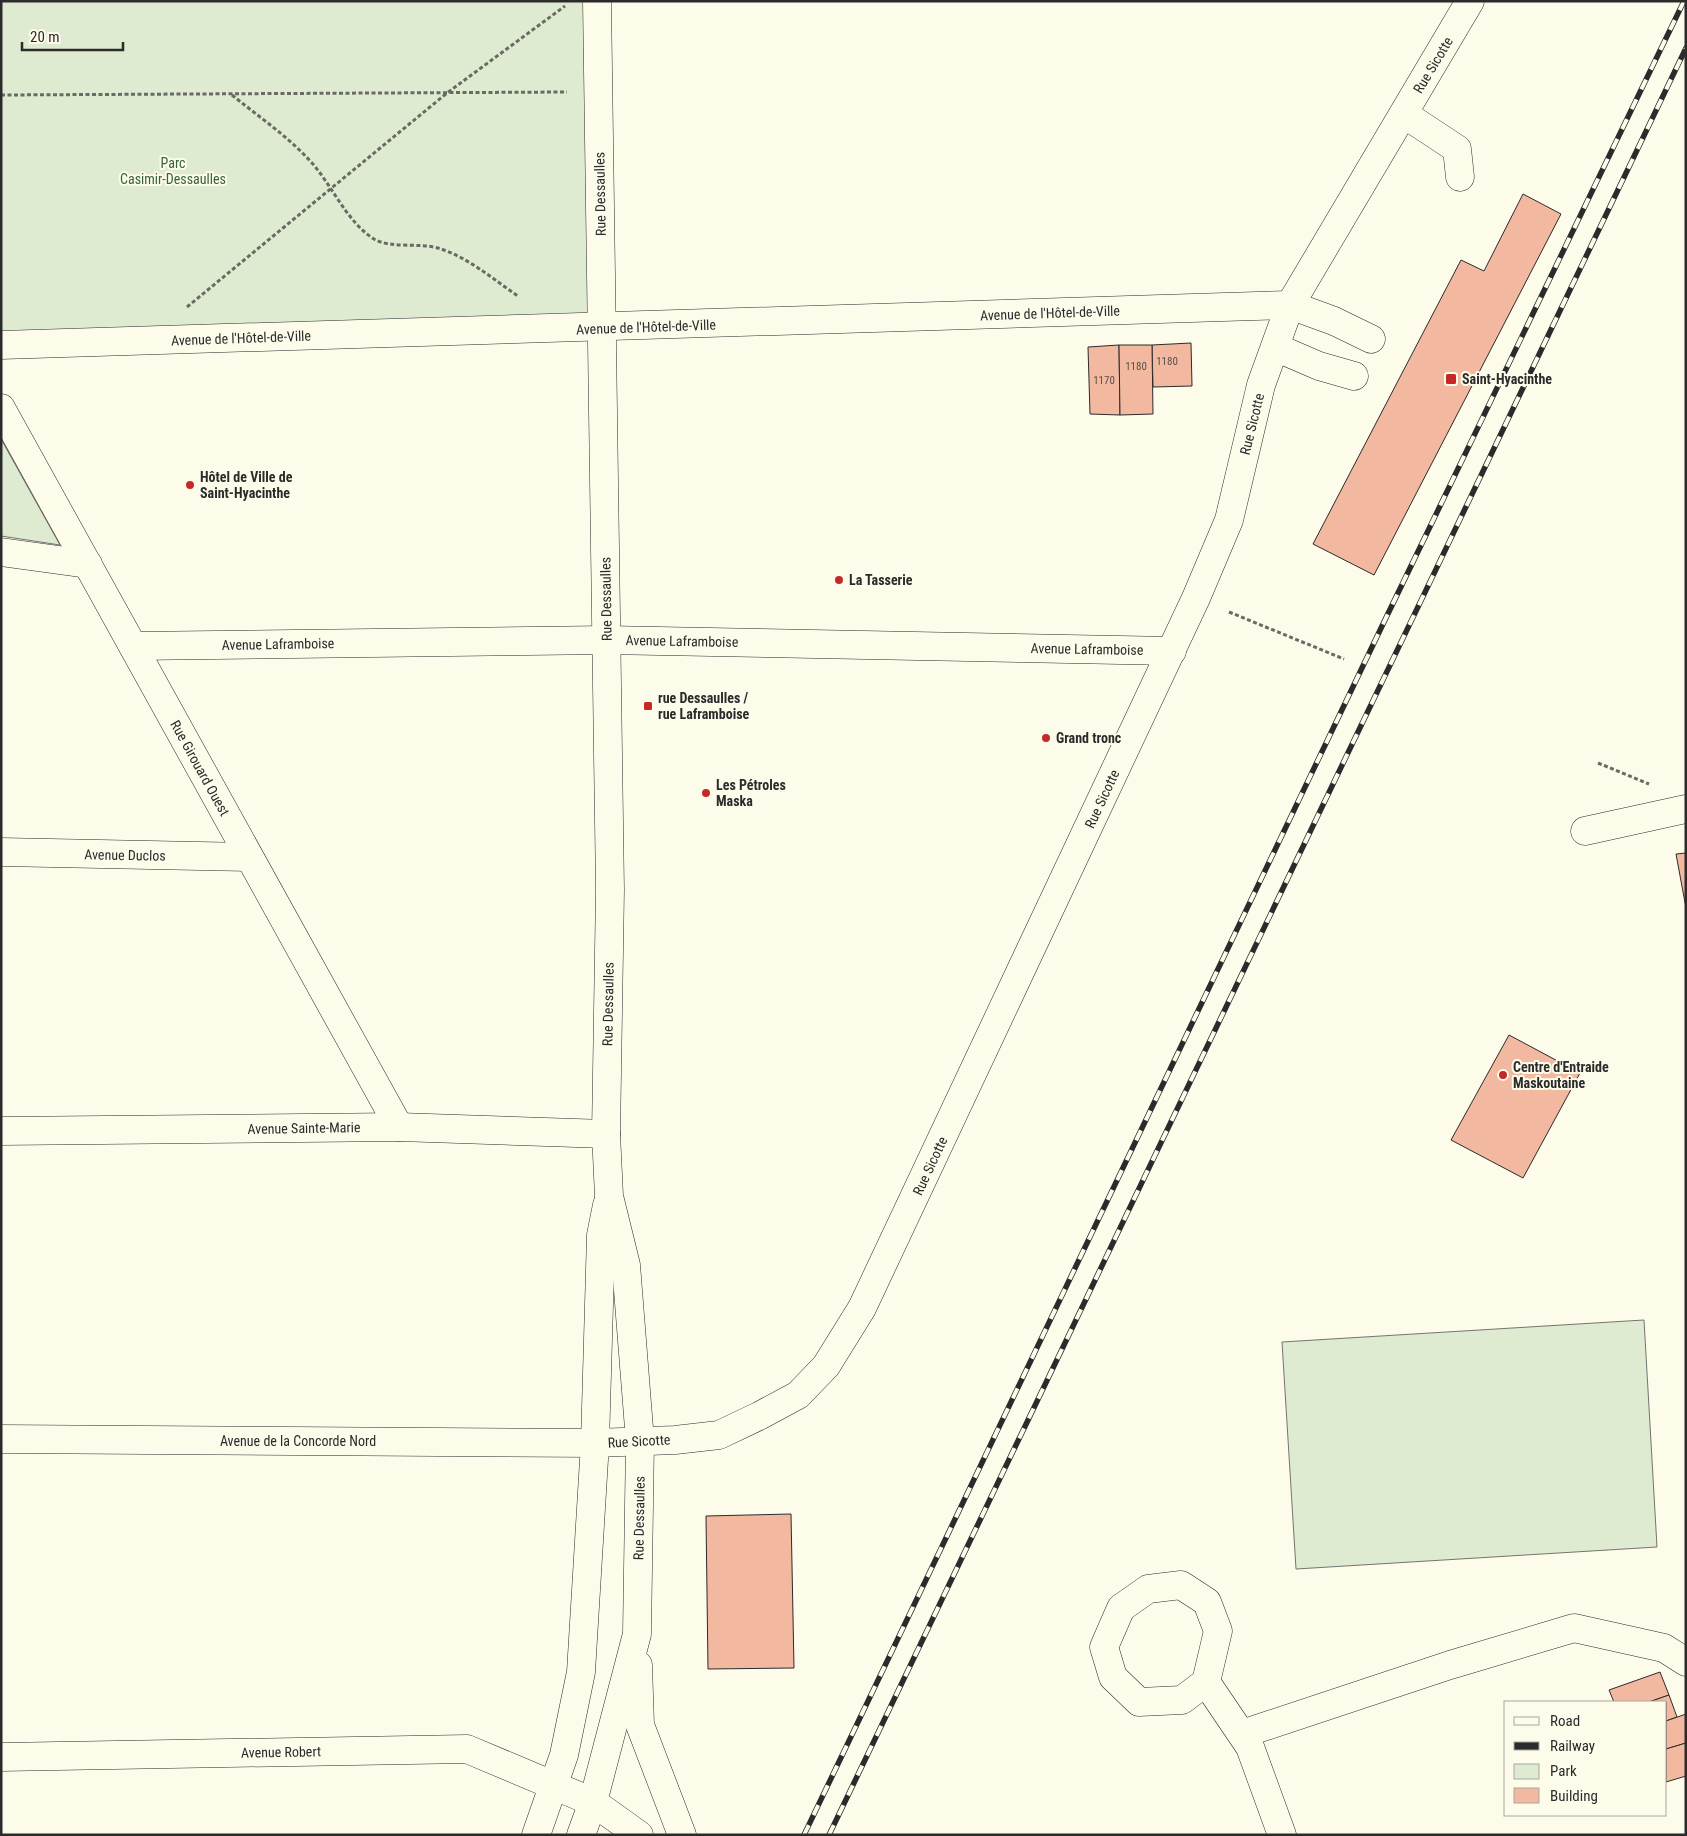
<svg xmlns="http://www.w3.org/2000/svg" width="1687" height="1836" font-family="'Roboto Condensed',sans-serif">
  <style>
    .green { fill: #deebd1; stroke: #74746e }
    .building { fill: #f2b8a0; stroke: #2b2b2b }
    .lines { fill: none; stroke-linecap: round; stroke-linejoin: round }
    .minor-casing { stroke: #2b2b2b; stroke-width: 29 }
    .major-casing { stroke: #2b2b2b; stroke-width: 29 }
    .path { stroke: #6a6964; stroke-width: 3; stroke-dasharray: 4 2.5; stroke-linecap: butt }
    .minor { stroke: #fdfbea; stroke-width: 28 }
    .major { stroke: #fdfbea; stroke-width: 28 }
    .rail-casing { stroke: #2b2b2b; stroke-width: 5.5 }
    .rail { stroke: #fdfbea; stroke-width: 4; stroke-dasharray: 11; stroke-linecap: butt }
    .poi-dot { fill: #c62828; stroke: #fdfbea; stroke-width: 2 }
    .labels { text-anchor: middle; dominant-baseline: central; stroke-width: 4; stroke-linejoin: round; paint-order: stroke }
    .number-label { font-size: 11px; fill: #5d4e48 }
    .street-label { font-size: 14px; fill: #2b2b2b; stroke: #fdfbea }
    .park-label { font-size: 14px; fill: #34623c; stroke: #fdfbea }
    .poi-label { font-size: 14px; font-weight: bold; fill: #2b2b2b; stroke: #fdfbea; text-anchor: start }
  </style>
  <rect width="100%" height="100%" fill="#fdfbea"/>
  <g class="green">
    <path d="M1 1H597L602 328 1 345Z"/>
    <path d="M1 439 60 545 1 536Z"/>
    <path d="M1644 1320 1657 1547 1296 1569 1282 1342Z"/>
  </g>
  <g class="building">
    <path d="M1523 194 1561 214 1374 575 1313 544 1461 260 1484 271Z"/>
    <path d="M1191 343 1192 386 1153 387 1152 345Z"/>
    <path d="M1119 345 1120 415 1090 414 1088 347Z"/>
    <path d="M1119 345H1152L1153 414 1120 415Z"/>
    <path d="M1686 853V908L1676 854Z"/>
    <path d="M1509 1035 1580 1073 1523 1178 1451 1140Z"/>
    <path d="M791 1514 794 1668 708 1669 706 1516Z"/>
    <path d="M1660 1672 1669 1695 1649 1702H1614L1609 1690Z"/>
    <path d="M1669 1695 1677 1717 1666 1721V1702H1649Z"/>
    <path d="M1686 1714V1743L1666 1749V1721Z"/>
    <path d="M1686 1743V1776L1666 1782V1749Z"/>
  </g>
  <g class="lines">
    <g class="minor-casing">
      <g id="minor">
        <path d="M1404 114 1457 149 1460 177"/>
        <path d="M1 345 1290 305 1334 321 1371 339"/>
        <path d="M1275 347 1319 366 1354 376"/>
        <path d="M1 408 399 1127"/>
        <path d="M1 552 88 564"/>
        <path d="M133 646 606 640 1172 651"/>
        <path d="M1585 831 1686 809"/>
        <path d="M1 852 249 857"/>
        <path d="M1 1131 399 1127 606 1134"/>
        <path d="M1 1439 595 1443"/>
        <path d="M1206 1682 1182 1700 1139 1702 1113 1677 1104 1647 1121 1608 1148 1589 1181 1585 1207 1602 1218 1631 1206 1682 1250 1747 1282 1835"/>
        <path d="M1242 1734 1450 1665 1574 1628 1664 1648 1686 1662"/>
        <path d="M1 1757 467 1749 593 1802 639 1835"/>
      </g>
    </g>
    <g class="major-casing">
      <g id="major">
        <path d="M595 1443 675 1440 719 1435 759 1416 798 1395 826 1366 862 1308 1196 598 1229 520 1261 385 1290 305 1470 1"/>
        <path d="M638 1665 640 1725 682 1835"/>
        <path d="M536 1835 564 1755 581 1672 595 1443 601 1235 607 1205"/>
        <path d="M581 1835 593 1802 637 1634 640 1441 626 1265 609 1196 606 1134 610 890 597 1"/>
      </g>
    </g>
    <g class="path">
      <path d="M1 95 567 92"/>
      <path d="M232 95C259 117 289 137 312 163 333 187 347 222 374 239 390 249 422 242 441 249 469 258 494 280 518 296"/>
      <path d="M187 307 447 93 565 6"/>
      <path d="M1229 612 1344 659"/>
      <path d="M1598 763 1649 784"/>
    </g>
    <use href="#minor" class="minor"/>
    <use href="#major" class="major"/>
    <g class="rail-casing">
      <g id="rail">
        <path d="M804 1835 1383 624 1684 1"/>
        <path d="M829 1835 1686 48"/>
      </g>
    </g>
    <use href="#rail" class="rail"/>
  </g>
  <g class="poi-dot">
    <rect x="1445" y="373" width="12" height="12" rx="2.5"/>
    <circle cx="190" cy="485" r="5"/>
    <circle cx="839" cy="580" r="5"/>
    <rect x="643" y="701" width="10" height="10" rx="2.5"/>
    <circle cx="1046" cy="738" r="5"/>
    <circle cx="706" cy="793" r="5"/>
    <circle cx="1503" cy="1075" r="5"/>
  </g>
  <g class="labels">
    <g class="number-label">
      <text x="1167" y="361">1180</text>
      <text x="1136" y="366">1180</text>
      <text x="1104" y="380">1170</text>
    </g>
    <g class="street-label">
      <text transform="translate(1433 65) rotate(-59)">Rue Sicotte</text>
      <text transform="translate(600 194) rotate(-91)">Rue Dessaulles</text>
      <text transform="translate(1050 313) rotate(-2)">Avenue de l'Hôtel-de-Ville</text>
      <text transform="translate(646 327) rotate(-2)">Avenue de l'Hôtel-de-Ville</text>
      <text transform="translate(241 338) rotate(-2)">Avenue de l'Hôtel-de-Ville</text>
      <text transform="translate(1252 424) rotate(-76)">Rue Sicotte</text>
      <text transform="translate(606 599) rotate(-91)">Rue Dessaulles</text>
      <text transform="translate(682 641) rotate(1)">Avenue Laframboise</text>
      <text transform="translate(278 644) rotate(-1)">Avenue Laframboise</text>
      <text transform="translate(1087 649) rotate(1)">Avenue Laframboise</text>
      <text transform="translate(200 768) rotate(61)">Rue Girouard Ouest</text>
      <text transform="translate(1102 799) rotate(-65)">Rue Sicotte</text>
      <text transform="translate(125 855) rotate(1)">Avenue Duclos</text>
      <text transform="translate(608 1004) rotate(-89)">Rue Dessaulles</text>
      <text transform="translate(304 1128) rotate(-1)">Avenue Sainte-Marie</text>
      <text transform="translate(930 1166) rotate(-65)">Rue Sicotte</text>
      <text x="298" y="1441">Avenue de la Concorde Nord</text>
      <text transform="translate(639 1441) rotate(-3)">Rue Sicotte</text>
      <text transform="translate(639 1518) rotate(-89)">Rue Dessaulles</text>
      <text transform="translate(281 1752) rotate(-1)">Avenue Robert</text>
    </g>
    <g class="park-label">
      <text x="173" y="163">Parc<tspan x="173" dy="16">Casimir-Dessaulles</tspan></text>
    </g>
    <g class="poi-label">
      <text x="1462" y="379">Saint-Hyacinthe</text>
      <text x="200" y="477">Hôtel de Ville de<tspan x="200" dy="16">Saint-Hyacinthe</tspan></text>
      <text x="849" y="580">La Tasserie</text>
      <text x="658" y="698">rue Dessaulles /<tspan x="658" dy="16">rue Laframboise</tspan></text>
      <text x="1056" y="738">Grand tronc</text>
      <text x="716" y="785">Les Pétroles<tspan x="716" dy="16">Maska</tspan></text>
      <text x="1513" y="1067">Centre d'Entraide<tspan x="1513" dy="16">Maskoutaine</tspan></text>
    </g>
  </g>
  <rect width="1687" height="1836" fill="none" stroke="#2b2b2b" stroke-width="5"/>
  <rect x="1504" y="1701" width="162" height="115" fill="#fdfbea" stroke="#a9a89e"/>
  <rect x="1514" y="1717" width="25" height="8" fill="#fdfbea" stroke="#a9a89e"/>
  <text x="1550" y="1726" font-size="15" fill="#2b2b2b">Road</text>
  <rect x="1514" y="1742" width="25" height="8" fill="#2b2b2b" stroke="#a9a89e"/>
  <text x="1550" y="1751" font-size="15" fill="#2b2b2b">Railway</text>
  <rect x="1514" y="1764" width="25" height="15" fill="#deebd1" stroke="#a9a89e"/>
  <text x="1550" y="1776" font-size="15" fill="#2b2b2b">Park</text>
  <rect x="1514" y="1788" width="25" height="15" fill="#f2b8a0" stroke="#a9a89e"/>
  <text x="1550" y="1801" font-size="15" fill="#2b2b2b">Building</text>
  <path d="M22 42v8h101v-8" fill="none" stroke="#2b2b2b" stroke-width="2.5"/>
  <text x="30" y="42" font-size="15" fill="#2b2b2b" stroke="#fdfbea" stroke-width="4" paint-order="stroke">20 m</text>
</svg>
